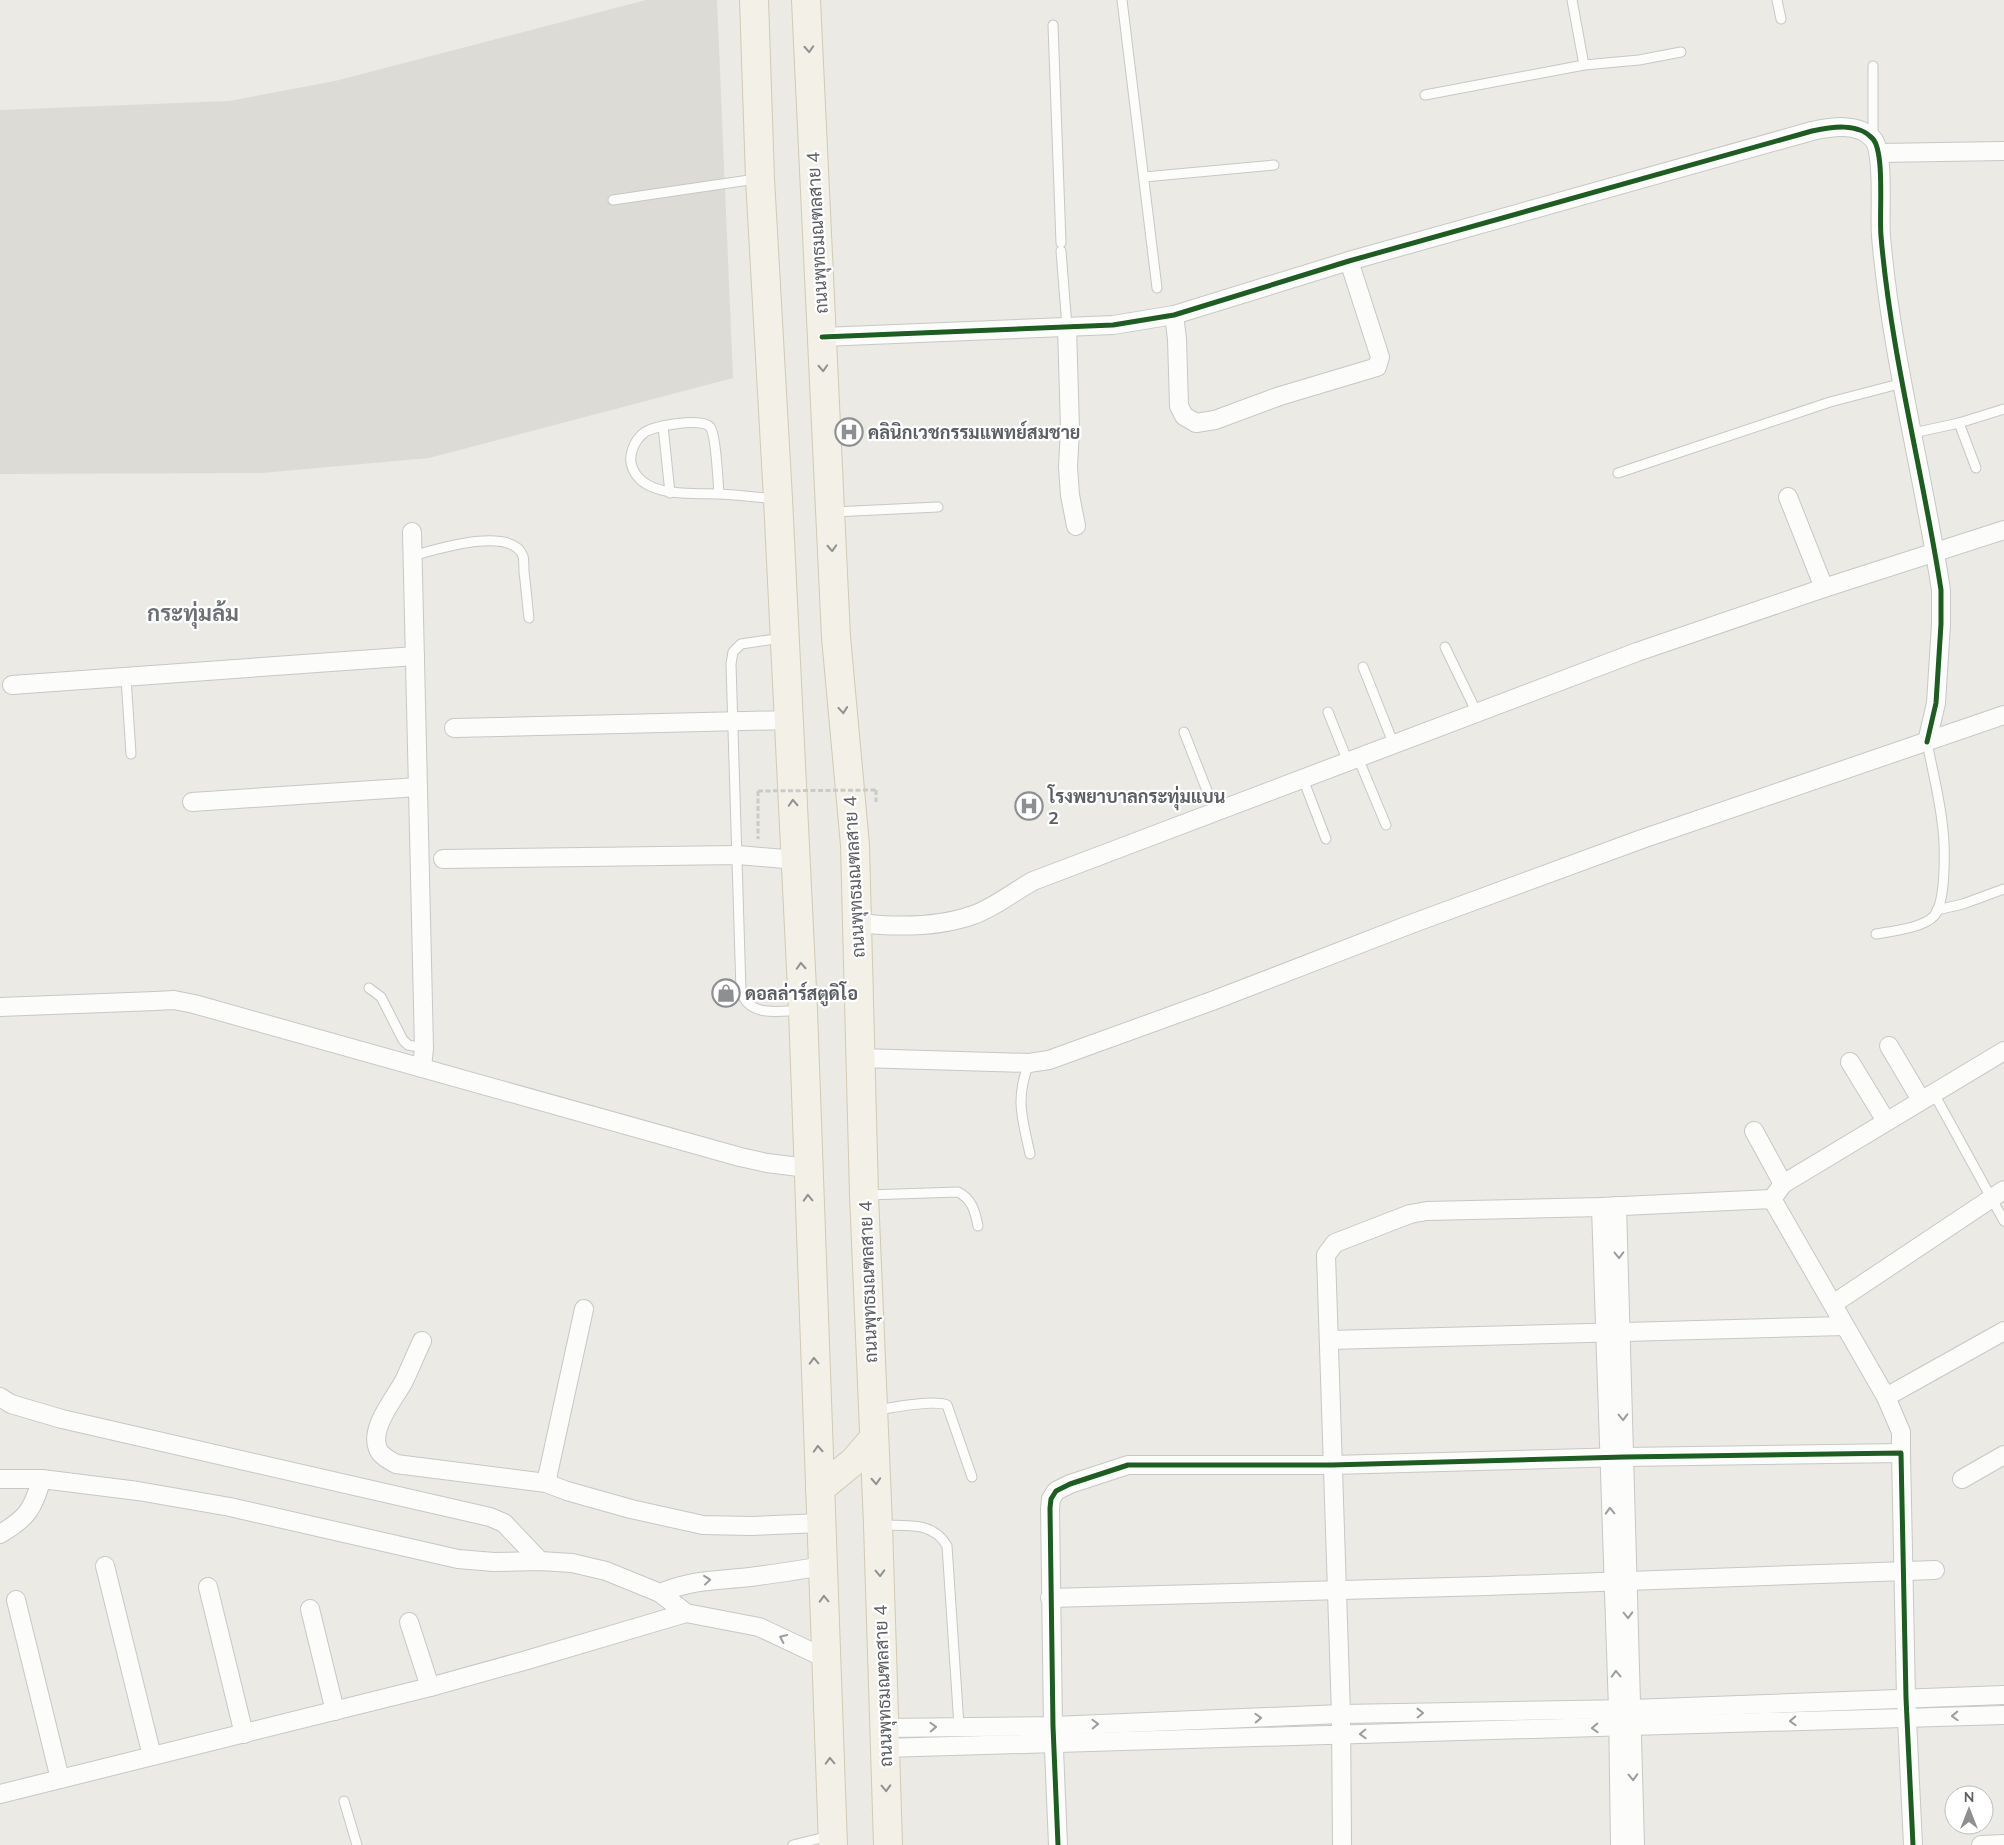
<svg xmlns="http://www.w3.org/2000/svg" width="2004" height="1845" font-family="Mulish,Sarabun,sans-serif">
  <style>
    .industrial { fill: #dcdbd6 }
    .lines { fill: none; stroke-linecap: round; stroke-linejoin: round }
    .lane-casing { stroke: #c7c7c7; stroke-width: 11 }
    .street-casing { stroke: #c7c7c7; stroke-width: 20 }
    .primary-casing { stroke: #d1cab4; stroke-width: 30 }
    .path { stroke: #c8cbc9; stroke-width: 3; stroke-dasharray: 5 2.5; stroke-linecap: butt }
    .lane { stroke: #fcfcfb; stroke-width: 9 }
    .street { stroke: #fcfcfb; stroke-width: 18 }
    .primary { stroke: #f2f0e7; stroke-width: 28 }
    .path-bridge { stroke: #c8cbc9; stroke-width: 3; stroke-dasharray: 5 2.5; stroke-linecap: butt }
    .cycleway-casing { stroke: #fff; stroke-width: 8 }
    .cycleway { stroke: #1b5e20; stroke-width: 5 }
    .oneway { stroke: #909191 }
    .oneway2 { stroke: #9b9da0 }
    .labels { text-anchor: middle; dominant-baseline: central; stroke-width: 4.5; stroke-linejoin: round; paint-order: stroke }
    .street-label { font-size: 18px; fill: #5b5e63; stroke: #fff }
    .poi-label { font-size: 18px; font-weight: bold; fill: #5b5e63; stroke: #fff; text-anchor: start }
    .district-label { font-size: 22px; font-weight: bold; fill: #6c7075; stroke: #fff }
  </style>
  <rect width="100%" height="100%" fill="#ebeae5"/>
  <path class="industrial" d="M646 0H717L733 378 429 458 262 473 0 474V110L229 101 335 81Z"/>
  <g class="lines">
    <g class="lane-casing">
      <g id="lane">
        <path d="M1122 0 1157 288"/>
        <path d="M1777 0 1781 19"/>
        <path d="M1053 25 1061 243"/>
        <path d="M1584 65 1639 60 1681 52"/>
        <path d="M1873 66V139"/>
        <path d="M1425 95 1584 65 1572 0"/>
        <path d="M1144 177 1274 165"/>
        <path d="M613 200 756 179"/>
        <path d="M1061 251 1067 327"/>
        <path d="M1959 423 1976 468"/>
        <path d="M663 426 670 493"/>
        <path d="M1913 433 1959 423 2004 409"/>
        <path d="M1618 473 1830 402 1903 383"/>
        <path d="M719 494C718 482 716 434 710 427 702 417 655 426 645 432 634 440 627 457 633 469 645 498 694 493 719 494 738 495 757 497 776 499"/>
        <path d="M833 512 938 507"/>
        <path d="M412 556C435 550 511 525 523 556 524 561 524 567 524 572 526 587 527 602 529 618"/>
        <path d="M782 638 741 644 733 652 731 664 741 991C749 1018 779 1011 801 1010"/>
        <path d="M1445 647 1477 713"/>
        <path d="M1363 667 1394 745"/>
        <path d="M126 678 131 754"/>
        <path d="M1328 712 1348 762"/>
        <path d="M1184 732 1215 811"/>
        <path d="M1358 758 1386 825"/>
        <path d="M1303 779 1326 839"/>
        <path d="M1937 910 1963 904 2004 889"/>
        <path d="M1876 934C1892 931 1923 928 1934 916 1947 901 1945 841 1942 822 1939 795 1932 769 1927 742"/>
        <path d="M369 988 381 997 403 1040 408 1045 424 1048"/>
        <path d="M1029 1063C1015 1099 1022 1117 1030 1154"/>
        <path d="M1933 1092 2004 1221"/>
        <path d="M867 1195 958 1192C972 1199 975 1211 978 1226"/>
        <path d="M876 1410C892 1408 933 1399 947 1405L972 1477"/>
        <path d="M881 1525C906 1526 933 1521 947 1546L959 1726"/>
        <path d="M344 1801 357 1845"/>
        <path d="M793 1845 829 1836"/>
      </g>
    </g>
    <g class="street-casing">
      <g id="street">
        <path d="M1879 153 2004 151"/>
        <path d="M1174 315 1177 339 1179 406 1184 416 1196 423 1215 420 1280 396 1377 367 1380 357 1349 261"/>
        <path d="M1067 327 1070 429 1068 467 1070 495 1076 526"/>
        <path d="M822 337 1113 325 1174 315 1349 261 1812 131C1831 127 1858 122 1873 139 1885 153 1879 215 1881 236 1891 355 1923 472 1941 590V624L1936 703 1927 742"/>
        <path d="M1788 497 1824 588"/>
        <path d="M412 532 424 1048 422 1068"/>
        <path d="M12 685 415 656"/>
        <path d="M454 728 789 720"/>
        <path d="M192 802 418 787"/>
        <path d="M443 859 738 855 796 860"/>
        <path d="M858 923C894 927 937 928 973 915 994 908 1013 892 1033 881L1637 652 1824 588 2004 530"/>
        <path d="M0 1007 155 1001 174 1000 194 1004 740 1157 767 1163 807 1168"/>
        <path d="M1889 1046 1921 1100"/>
        <path d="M860 1058 1029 1063 1049 1060 1212 1001 1411 924 1642 839 2004 715"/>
        <path d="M1850 1062 1886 1121"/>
        <path d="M1754 1131 1783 1184"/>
        <path d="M1772 1199 1783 1184 2004 1051"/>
        <path d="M1617 1206 1635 1845"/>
        <path d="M1601 1207 1618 1709 1620 1845"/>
        <path d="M1833 1304 2004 1190"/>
        <path d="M1329 1340 1844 1326"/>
        <path d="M422 1341C416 1354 410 1368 404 1381 395 1398 369 1428 378 1449 381 1456 389 1460 396 1464L546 1483 567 1491 631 1509 703 1525 751 1526 821 1523"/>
        <path d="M0 1397 11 1404 62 1419 490 1517 504 1523 540 1561"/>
        <path d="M1886 1397 2004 1331"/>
        <path d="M0 1479H42L138 1491 230 1507 458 1559 494 1562 540 1561 572 1563 606 1571 660 1593 686 1613 759 1627 827 1659"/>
        <path d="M1962 1479 2004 1455"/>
        <path d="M546 1483 584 1309"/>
        <path d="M0 1534C29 1517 32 1509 42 1479"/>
        <path d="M105 1566 152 1756"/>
        <path d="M208 1587 244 1734"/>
        <path d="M660 1593C694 1579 715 1581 750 1577 775 1574 799 1570 823 1566"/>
        <path d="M1050 1598 1487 1586 1935 1570"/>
        <path d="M16 1600 60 1779"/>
        <path d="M310 1609 335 1711"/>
        <path d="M409 1622 430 1687"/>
        <path d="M884 1728 1053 1726 1341 1714 1631 1709 2004 1695"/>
        <path d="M885 1748 2004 1715"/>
        <path d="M0 1794 430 1687 527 1660 686 1613"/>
        <path d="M1058 1845 1053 1726 1050 1508 1051 1499 1056 1491 1070 1484 1128 1465H1332L1624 1457 1901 1453 1906 1698 1913 1845"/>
        <path d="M1342 1845 1341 1714 1326 1255 1335 1243 1410 1214 1427 1211 1601 1207 1772 1199 1886 1397 1901 1432V1453"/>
        <path d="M1981 1845 2004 1844"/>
      </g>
    </g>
    <g class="primary-casing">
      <g id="primary">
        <path d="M754 0 760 179 778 499 803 1010 833 1845"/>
        <path d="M806 0 836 637 855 845 864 1195 878 1525 888 1845"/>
        <path d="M820 1489 854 1461 874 1438"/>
      </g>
    </g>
    <g class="path">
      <path d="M876 790V802"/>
      <path d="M758 791V839"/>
    </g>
    <use href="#lane" class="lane"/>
    <use href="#street" class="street"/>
    <use href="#primary" class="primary"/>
    <path class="path-bridge" d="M758 791 876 790"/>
    <g class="cycleway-casing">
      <g id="cycleway">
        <path d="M822 337 1113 325 1174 315 1349 261 1812 131C1831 127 1858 122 1873 139 1885 153 1879 215 1881 236 1891 355 1923 472 1941 590V624L1936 703 1927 742"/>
        <path d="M1058 1845 1053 1726 1050 1508 1051 1499 1056 1491 1070 1484 1128 1465H1332L1624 1457 1901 1453 1906 1698 1913 1845"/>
      </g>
    </g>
    <use href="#cycleway" class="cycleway"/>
  </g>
  <defs><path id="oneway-chevron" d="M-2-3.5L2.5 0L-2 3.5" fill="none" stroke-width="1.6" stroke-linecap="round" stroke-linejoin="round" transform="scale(1.25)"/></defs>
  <g class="oneway">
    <use href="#oneway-chevron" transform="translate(809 49) rotate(87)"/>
    <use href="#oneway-chevron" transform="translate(823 368) rotate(87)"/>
    <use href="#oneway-chevron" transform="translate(832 548) rotate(87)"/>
    <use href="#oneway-chevron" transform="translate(843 710) rotate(85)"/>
    <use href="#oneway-chevron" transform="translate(793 803) rotate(-93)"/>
    <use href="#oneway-chevron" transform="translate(801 966) rotate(-93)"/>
    <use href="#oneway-chevron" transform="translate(808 1198) rotate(-92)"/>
    <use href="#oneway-chevron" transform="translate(814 1361) rotate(-92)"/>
    <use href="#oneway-chevron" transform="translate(818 1449) rotate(-93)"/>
    <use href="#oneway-chevron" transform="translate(876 1481) rotate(87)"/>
    <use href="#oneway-chevron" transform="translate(880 1573) rotate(88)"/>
    <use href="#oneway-chevron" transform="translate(824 1599) rotate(-92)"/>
    <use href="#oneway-chevron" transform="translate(830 1761) rotate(-92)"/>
    <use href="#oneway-chevron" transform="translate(886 1788) rotate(88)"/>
  </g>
  <g class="oneway2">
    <use href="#oneway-chevron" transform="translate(1619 1255) rotate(89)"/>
    <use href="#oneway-chevron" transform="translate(1623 1417) rotate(88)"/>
    <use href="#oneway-chevron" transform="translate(1610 1511) rotate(-92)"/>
    <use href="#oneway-chevron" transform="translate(707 1580) rotate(-6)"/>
    <use href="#oneway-chevron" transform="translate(1628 1615) rotate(88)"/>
    <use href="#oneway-chevron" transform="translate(783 1638) rotate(-155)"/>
    <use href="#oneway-chevron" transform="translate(1616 1674) rotate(-92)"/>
    <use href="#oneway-chevron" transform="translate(1420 1713) rotate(-1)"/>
    <use href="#oneway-chevron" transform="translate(1955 1716) rotate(178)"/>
    <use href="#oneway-chevron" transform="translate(1258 1718) rotate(-2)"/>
    <use href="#oneway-chevron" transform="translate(1793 1721) rotate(178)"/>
    <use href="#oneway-chevron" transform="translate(1095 1724) rotate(-2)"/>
    <use href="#oneway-chevron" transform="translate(933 1727) rotate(-2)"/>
    <use href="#oneway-chevron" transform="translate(1595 1728) rotate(178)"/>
    <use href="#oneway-chevron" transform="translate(1363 1734) rotate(178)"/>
    <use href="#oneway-chevron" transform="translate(1633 1777) rotate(88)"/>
  </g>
  <defs>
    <g id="hospital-ring" transform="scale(1.4375)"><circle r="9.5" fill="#fff" stroke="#8d8f90" stroke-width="1.5"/><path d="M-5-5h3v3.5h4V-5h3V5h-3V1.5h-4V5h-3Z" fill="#8d8f90"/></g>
    <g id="shop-ring" transform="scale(1.4375)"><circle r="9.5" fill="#fff" stroke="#8d8f90" stroke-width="1.5"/><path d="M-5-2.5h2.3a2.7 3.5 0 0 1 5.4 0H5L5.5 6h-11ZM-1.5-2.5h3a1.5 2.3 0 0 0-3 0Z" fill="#8d8f90"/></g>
  </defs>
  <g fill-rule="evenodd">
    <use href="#hospital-ring" x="849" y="432"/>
    <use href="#hospital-ring" x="1029" y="806"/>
    <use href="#shop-ring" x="726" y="993"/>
  </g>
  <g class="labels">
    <g class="street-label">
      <text transform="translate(817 233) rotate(-93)">ถนนพุทธมณฑลสาย 4</text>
      <text transform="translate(854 877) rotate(-93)">ถนนพุทธมณฑลสาย 4</text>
      <text transform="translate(868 1282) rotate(-92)">ถนนพุทธมณฑลสาย 4</text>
      <text transform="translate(883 1686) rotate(-92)">ถนนพุทธมณฑลสาย 4</text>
    </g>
    <g class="poi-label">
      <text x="868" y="432">คลินิกเวชกรรมแพทย์สมชาย</text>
      <text x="1048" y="796">โรงพยาบาลกระทุ่มแบน<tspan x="1048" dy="21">2</tspan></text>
      <text x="745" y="993">ดอลล่าร์สตูดิโอ</text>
    </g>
    <g class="district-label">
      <text x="193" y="613">กระทุ่มล้ม</text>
    </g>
  </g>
  <g transform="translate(1969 1810)"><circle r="24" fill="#ffffff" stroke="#bdbfc1"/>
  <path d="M0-4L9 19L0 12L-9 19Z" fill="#8d8f90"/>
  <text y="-8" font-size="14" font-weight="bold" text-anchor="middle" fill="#5b5e63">N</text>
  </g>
</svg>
